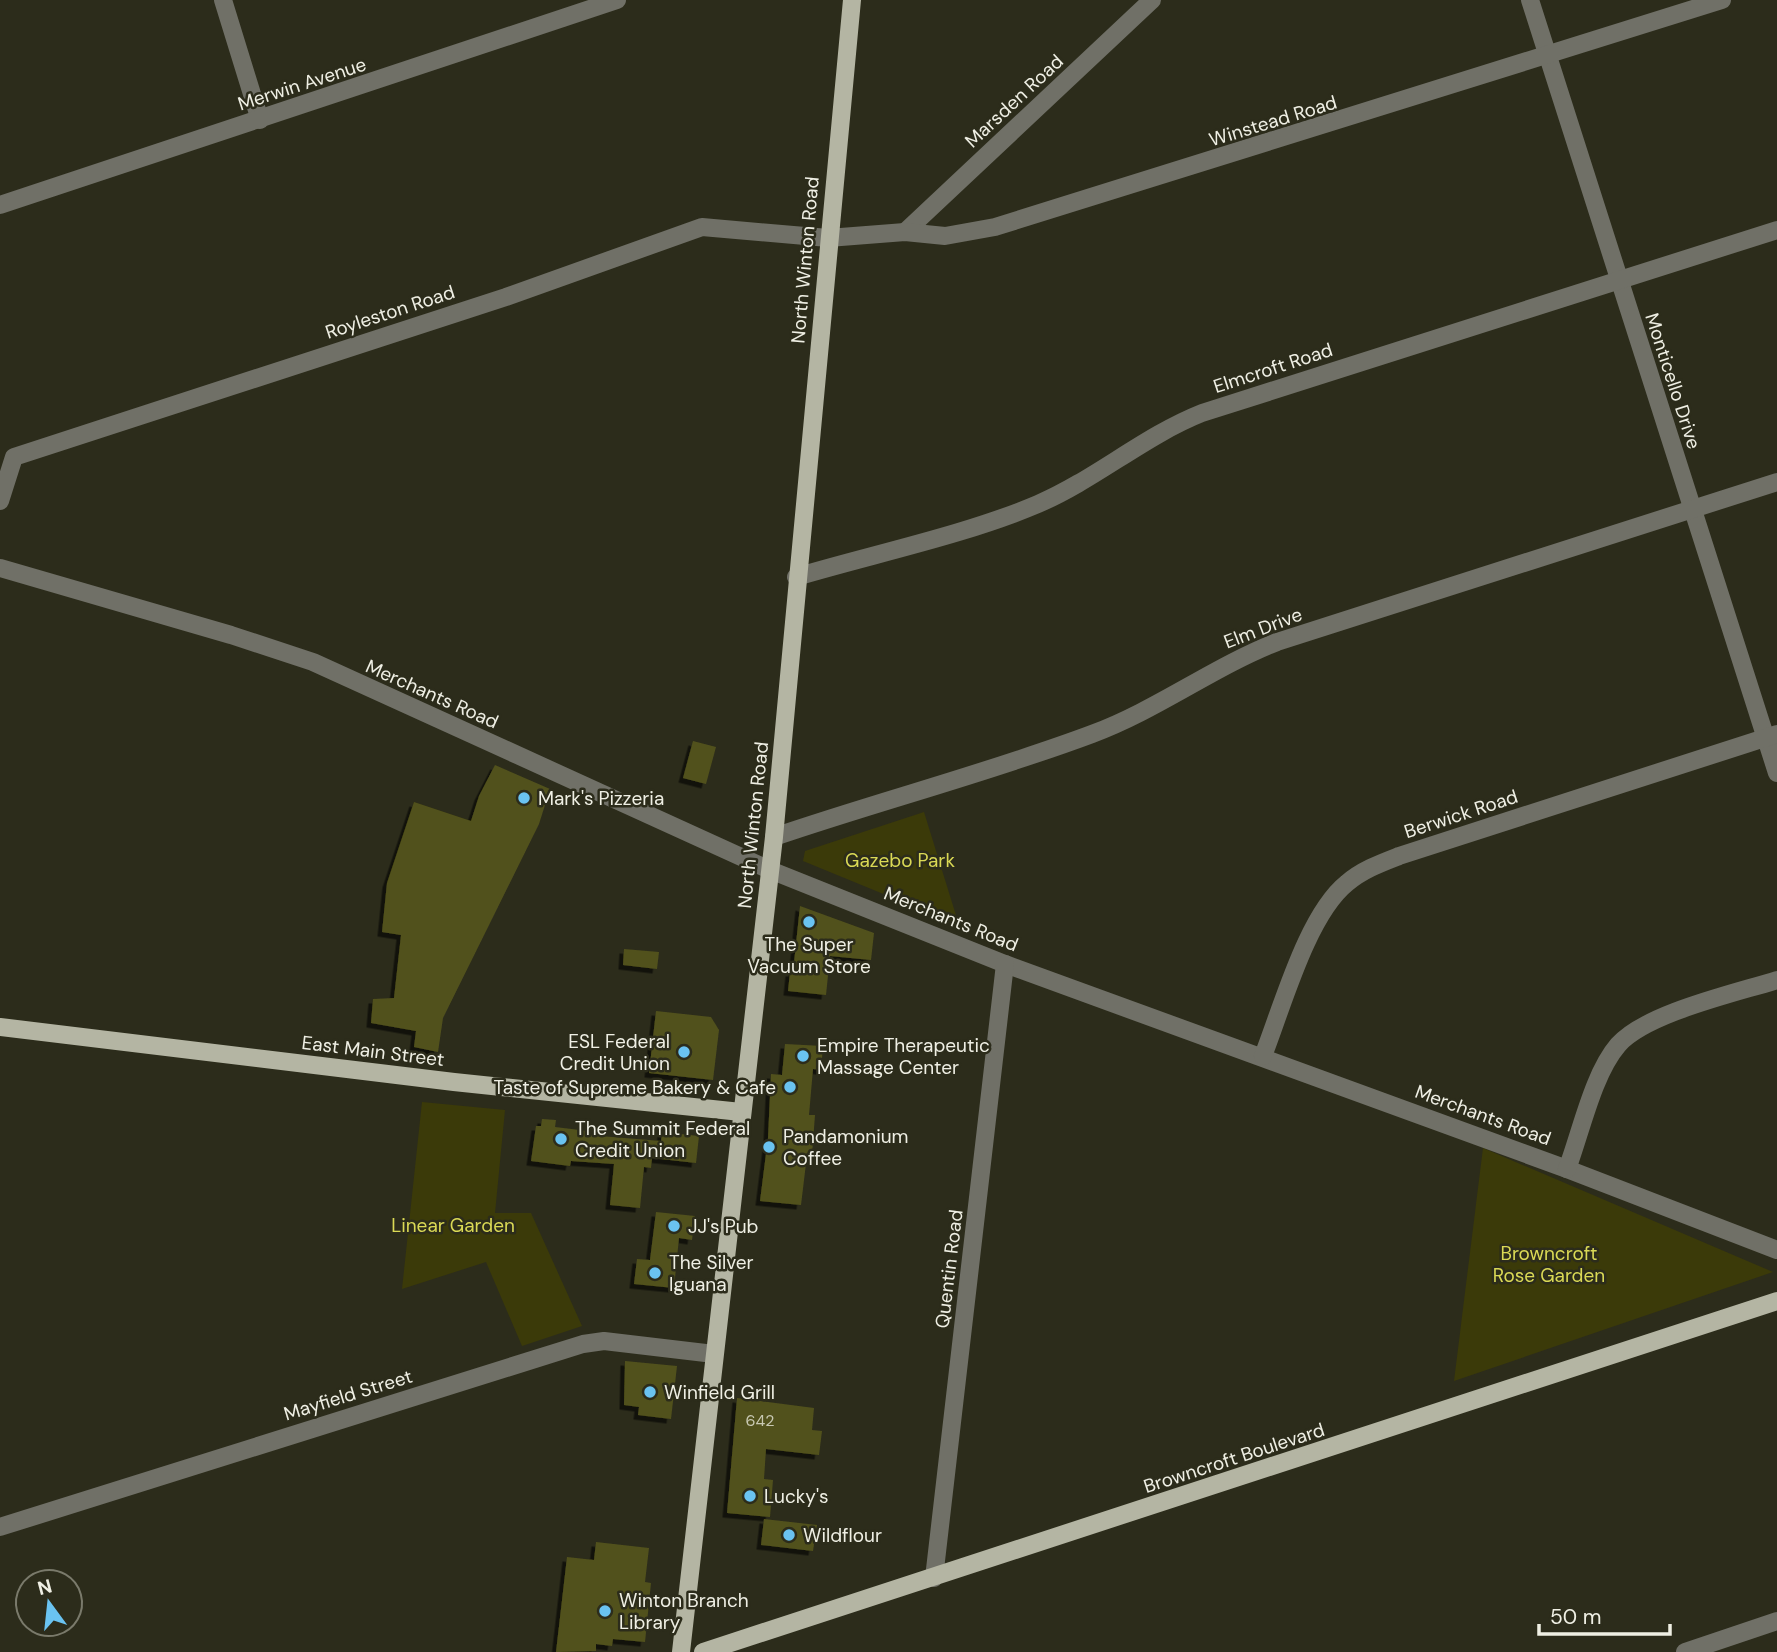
<svg xmlns="http://www.w3.org/2000/svg" width="1777" height="1652" font-family="'DM Sans',sans-serif">
  <style>
    .green { fill: #3b3a09 }
    .building { fill: #51511c; filter: url(#shadow) }
    .lines { fill: none; stroke-linecap: round; stroke-linejoin: round }
    .minor { stroke: #707067; stroke-width: 18 }
    .major { stroke: #b4b5a3; stroke-width: 18 }
    .poi-dot { fill: #6ac3f1; stroke: #2c2c1b; stroke-width: 2.5 }
    .labels { text-anchor: middle; dominant-baseline: central; stroke-width: 5; stroke-linejoin: round; paint-order: stroke }
    .number-label { font-size: 16px; fill: #c8c8b2 }
    .street-label { font-size: 19px; fill: #efefe4; stroke: #2c2c1b }
    .poi-label { font-size: 19px; fill: #efefe4; stroke: #2c2c1b; text-anchor: start }
    .park-label { font-size: 19px; fill: #dad955; stroke: #2c2c1b }
  </style>
  <defs>
    <filter id="shadow"><feDropShadow dx="-4.5" dy="4.5" stdDeviation="0" flood-color="#0009"/></filter>
  </defs>
  <rect width="100%" height="100%" fill="#2c2c1b"/>
  <g class="green">
    <path d="M924 812 959 925 803 861 805 851Z"/>
    <path d="M422 1102 505 1110 495 1213H531L582 1326 522 1346 486 1262 402 1289Z"/>
    <path d="M1483 1148 1773 1272 1454 1381Z"/>
  </g>
  <g class="building">
    <path d="M693 741 716 747 706 784 683 778Z"/>
    <path d="M495 765 550 789 539 824 443 1018 438 1052 414 1047 416 1031 371 1023 373 999 394 998 401 935 382 932 387 883 414 802 471 821 479 796Z"/>
    <path d="M800 906 874 933 871 960 830 956 826 995 788 991 790 972H793Z"/>
    <path d="M624 949 659 952 657 969 623 965Z"/>
    <path d="M656 1011 711 1017 719 1030 713 1080 649 1073Z"/>
    <path d="M785 1044 823 1046 821 1070 813 1069 809 1115H815L812 1155H807L801 1205 760 1201 768 1138 771 1074 782 1075Z"/>
    <path d="M542 1119 556 1120 555 1127 588 1131V1135L661 1141 662 1132 699 1136 696 1163 652 1158 651 1168 644 1167 640 1208 610 1205 614 1164 571 1161 570 1166 531 1161 536 1126H541Z"/>
    <path d="M656 1212 695 1216 692 1240 679 1238 674 1288 634 1284 637 1259 650 1260Z"/>
    <path d="M625 1361 677 1366 671 1419 638 1415 639 1407 624 1405Z"/>
    <path d="M737 1398 814 1408 812 1430 822 1431 819 1455 766 1449 764 1479 773 1480 770 1517 727 1513Z"/>
    <path d="M764 1519 817 1525 813 1551 761 1545Z"/>
    <path d="M596 1542 649 1548 645 1582 651 1583 645 1642 613 1639 612 1646 596 1644V1651L556 1652 567 1557 594 1560Z"/>
  </g>
  <g class="lines">
    <g class="minor">
      <path d="M223 0 260 120"/>
      <path d="M1530 0 1777 773"/>
      <path d="M0 205 617 0"/>
      <path d="M905 232 1152 0"/>
      <path d="M0 501 14 457 506 297 702 227 828 238 905 232 945 236 995 227 1722 0"/>
      <path d="M0 568 231 635 313 662 770 870 1005 964 1567 1169 1777 1250"/>
      <path d="M796 577C873 554 965 535 1038 504 1096 479 1144 436 1202 413L1777 230"/>
      <path d="M774 837C879 801 988 773 1092 734 1157 710 1213 667 1277 642L1777 482"/>
      <path d="M1263 1056C1282 1008 1307 915 1347 883 1362 870 1381 863 1399 856L1777 734"/>
      <path d="M1567 1169C1581 1132 1593 1074 1618 1045 1646 1013 1736 993 1777 980"/>
      <path d="M0 1527 583 1344 604 1341 714 1354"/>
      <path d="M934 1578 1005 964"/>
      <path d="M1685 1652 1777 1621"/>
    </g>
    <g class="major">
      <path d="M0 1027 454 1082 741 1112"/>
      <path d="M681 1652 774 837 852 0"/>
      <path d="M703 1652 1777 1301"/>
    </g>
  </g>
  <g class="poi-dot">
    <circle cx="524" cy="798" r="7"/>
    <circle cx="809" cy="922" r="7"/>
    <circle cx="684" cy="1052" r="7"/>
    <circle cx="803" cy="1056" r="7"/>
    <circle cx="790" cy="1087" r="7"/>
    <circle cx="561" cy="1139" r="7"/>
    <circle cx="769" cy="1147" r="7"/>
    <circle cx="674" cy="1226" r="7"/>
    <circle cx="655" cy="1273" r="7"/>
    <circle cx="650" cy="1392" r="7"/>
    <circle cx="750" cy="1496" r="7"/>
    <circle cx="789" cy="1535" r="7"/>
    <circle cx="605" cy="1611" r="7"/>
  </g>
  <g class="labels">
    <g class="number-label">
      <text x="760" y="1420">642</text>
    </g>
    <g class="street-label">
      <text transform="translate(302 84) rotate(-18)">Merwin Avenue</text>
      <text transform="translate(1014 101) rotate(-43)">Marsden Road</text>
      <text transform="translate(1273 121) rotate(-17)">Winstead Road</text>
      <text transform="translate(805 260) rotate(-85)">North Winton Road</text>
      <text transform="translate(390 312) rotate(-18)">Royleston Road</text>
      <text transform="translate(1273 368) rotate(-18)">Elmcroft Road</text>
      <text transform="translate(1673 381) rotate(72)">Monticello Drive</text>
      <text transform="translate(1263 628) rotate(-21)">Elm Drive</text>
      <text transform="translate(432 694) rotate(24)">Merchants Road</text>
      <text transform="translate(1461 814) rotate(-18)">Berwick Road</text>
      <text transform="translate(753 825) rotate(-84)">North Winton Road</text>
      <text transform="translate(951 919) rotate(22)">Merchants Road</text>
      <text transform="translate(373 1051) rotate(7)">East Main Street</text>
      <text transform="translate(1483 1115) rotate(20)">Merchants Road</text>
      <text transform="translate(949 1269) rotate(-83)">Quentin Road</text>
      <text transform="translate(348 1395) rotate(-17)">Mayfield Street</text>
      <text transform="translate(1234 1458) rotate(-18)">Browncroft Boulevard</text>
    </g>
    <g class="poi-label">
      <text x="538" y="798">Mark's Pizzeria</text>
      <text x="809" y="944" text-anchor="middle">The Super<tspan x="809" dy="22">Vacuum Store</tspan></text>
      <text x="670" y="1041" text-anchor="end">ESL Federal<tspan x="670" dy="22">Credit Union</tspan></text>
      <text x="817" y="1045">Empire Therapeutic<tspan x="817" dy="22">Massage Center</tspan></text>
      <text x="776" y="1087" text-anchor="end">Taste of Supreme Bakery &amp; Cafe</text>
      <text x="575" y="1128">The Summit Federal<tspan x="575" dy="22">Credit Union</tspan></text>
      <text x="783" y="1136">Pandamonium<tspan x="783" dy="22">Coffee</tspan></text>
      <text x="688" y="1226">JJ's Pub</text>
      <text x="669" y="1262">The Silver<tspan x="669" dy="22">Iguana</tspan></text>
      <text x="664" y="1392">Winfield Grill</text>
      <text x="764" y="1496">Lucky's</text>
      <text x="803" y="1535">Wildflour</text>
      <text x="619" y="1600">Winton Branch<tspan x="619" dy="22">Library</tspan></text>
    </g>
    <g class="park-label">
      <text x="900" y="860">Gazebo Park</text>
      <text x="453" y="1225">Linear Garden</text>
      <text x="1549" y="1253">Browncroft<tspan x="1549" dy="22">Rose Garden</tspan></text>
    </g>
  </g>
  <g transform="translate(49 1603) rotate(345)"><circle r="33" fill="#2c2c1b" stroke="#7a7a6b" stroke-width="2"/>
  <path d="M0-5L12 26L0 18L-12 26Z" fill="#6ac3f1"/>
  <text y="-10" font-size="19" font-weight="bold" text-anchor="middle" fill="#efefe4">N</text>
  </g>
  <path d="M1539 1624v10h131v-10" fill="none" stroke="#efefe4" stroke-width="3.5"/>
  <text x="1550" y="1624" font-size="21" fill="#efefe4" stroke="#2c2c1b" stroke-width="5" paint-order="stroke">50 m</text>
</svg>
